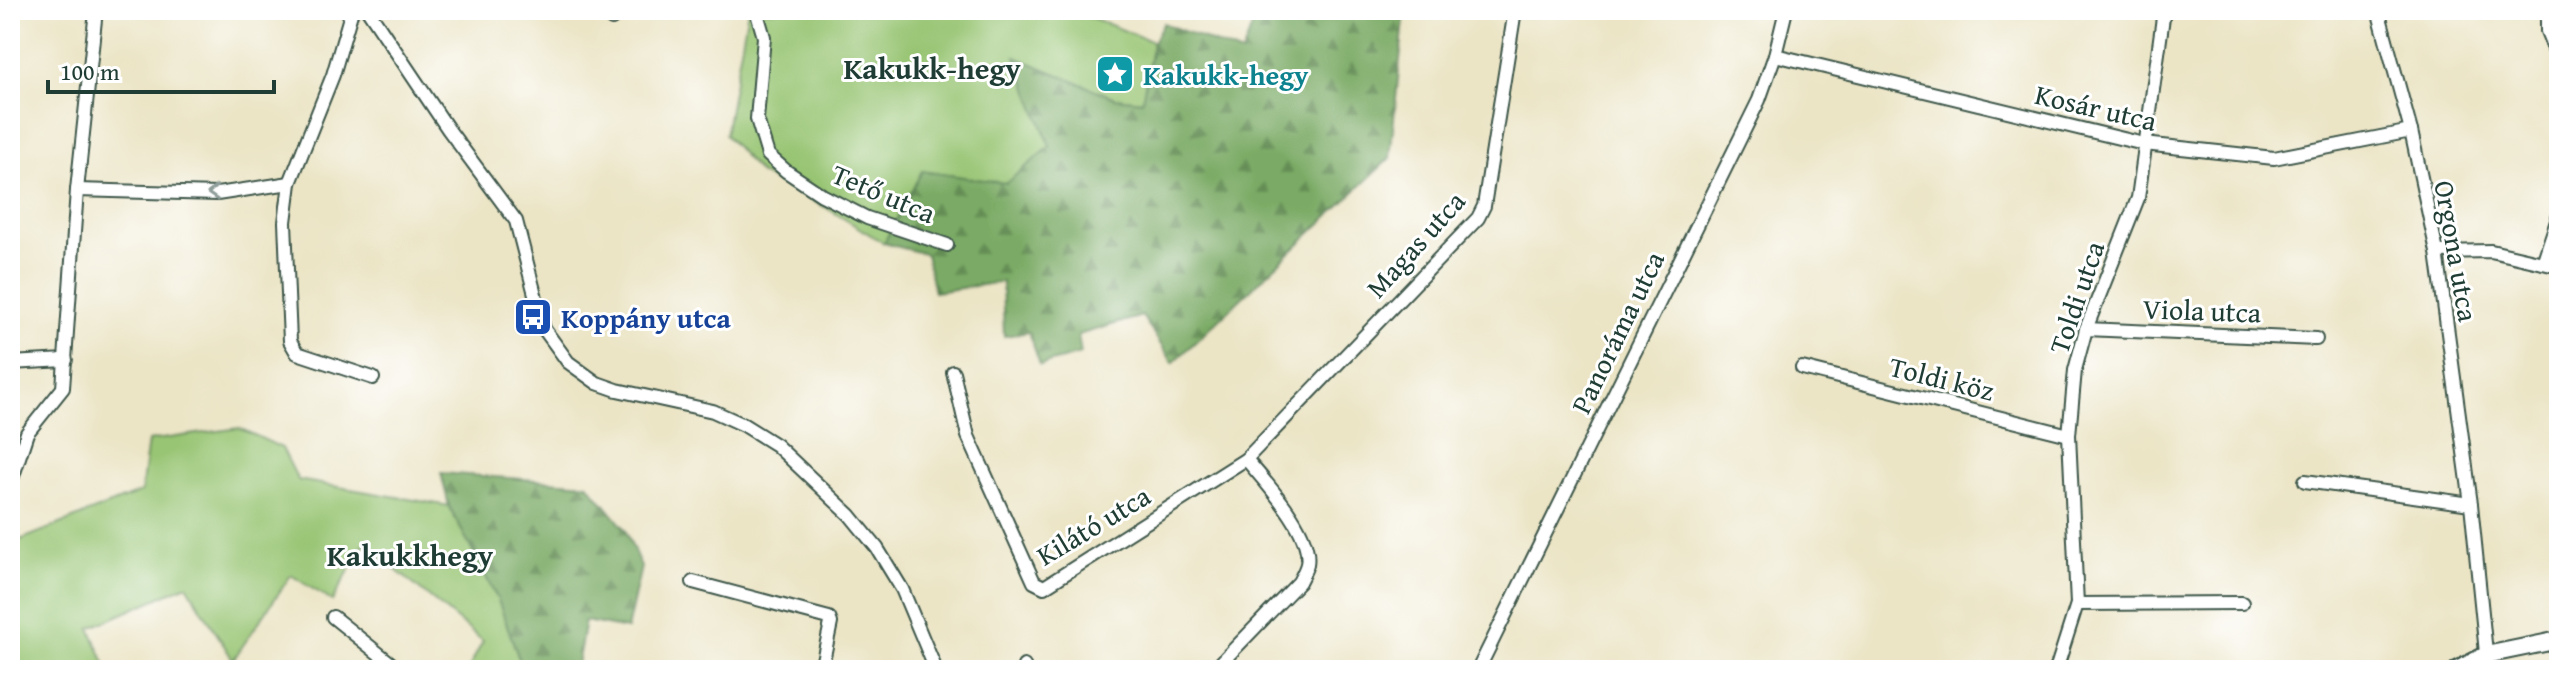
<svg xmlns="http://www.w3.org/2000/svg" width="2569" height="680" font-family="'Gentium Book Plus',serif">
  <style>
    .green { fill: #98c573; stroke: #5c8154; stroke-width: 2 }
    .forest { fill: url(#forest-firs); stroke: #4c744c; stroke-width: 2 }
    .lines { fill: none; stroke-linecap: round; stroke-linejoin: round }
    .street-casing { stroke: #3e564a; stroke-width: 16 }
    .secondary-casing { stroke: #3e564a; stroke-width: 20 }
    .street { stroke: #fff; stroke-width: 12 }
    .secondary { stroke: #fff; stroke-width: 16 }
    .oneway { stroke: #8f9e9a }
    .labels { text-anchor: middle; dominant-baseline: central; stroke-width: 6; stroke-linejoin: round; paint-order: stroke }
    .culture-label { font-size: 28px; font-weight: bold; fill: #0d838f; stroke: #fff; text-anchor: start }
    .street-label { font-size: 28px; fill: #1f3d34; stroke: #fff }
    .transit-label { font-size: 28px; font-weight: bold; fill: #164399; stroke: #fff; text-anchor: start }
    .neighbourhood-label { font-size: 30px; font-weight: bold; fill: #1f3d34; stroke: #fff }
  </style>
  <defs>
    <pattern id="forest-firs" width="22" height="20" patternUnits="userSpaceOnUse" patternTransform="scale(2)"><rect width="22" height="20" fill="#7aaa65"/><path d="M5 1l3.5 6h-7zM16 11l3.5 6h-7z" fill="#638c54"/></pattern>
  </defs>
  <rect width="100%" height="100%" fill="#fff"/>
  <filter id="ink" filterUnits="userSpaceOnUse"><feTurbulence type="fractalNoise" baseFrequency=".0125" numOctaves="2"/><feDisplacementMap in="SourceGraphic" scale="16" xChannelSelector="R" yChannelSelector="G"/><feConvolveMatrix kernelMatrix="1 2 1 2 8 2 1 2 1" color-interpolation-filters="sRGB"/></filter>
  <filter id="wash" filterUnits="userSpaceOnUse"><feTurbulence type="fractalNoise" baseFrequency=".006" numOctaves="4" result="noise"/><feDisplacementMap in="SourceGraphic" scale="32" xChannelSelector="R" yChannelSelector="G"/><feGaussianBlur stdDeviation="1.8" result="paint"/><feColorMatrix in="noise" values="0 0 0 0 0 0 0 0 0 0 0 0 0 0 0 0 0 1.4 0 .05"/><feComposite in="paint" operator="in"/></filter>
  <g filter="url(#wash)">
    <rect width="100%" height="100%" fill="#ebe4c5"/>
    <g class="green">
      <path d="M748 10H1073L1153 42 1143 101 1115 98 1017 58 1051 147 1006 184 922 171 884 243 825 207 760 174 725 135Z"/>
      <path d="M239 428 282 448 298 480 449 506 498 600 523 670H468L483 641 364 544 332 601 291 575 233 660 187 585 90 628 108 670H16L10 666V544L141 492 148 441Z"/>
    </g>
    <g class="forest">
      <path d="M1258 10H1405L1390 158 1173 363 1142 316 1078 335 1081 354 1040 365 1029 332 1004 336 1002 282 934 292 926 254 884 243 922 171 1006 183 1050 147 1016 57 1115 98 1142 101 1153 42 1163 23 1242 54Z"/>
      <path d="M441 473 588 484 625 529 641 567 627 629 585 621 576 670H523L498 600 449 506Z"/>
    </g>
  </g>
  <g filter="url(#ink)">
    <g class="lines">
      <g class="street-casing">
        <g id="street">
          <path d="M352 10 333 75 290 183 285 222 290 341 297 353 373 378"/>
          <path d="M368 10 448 129 516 221 544 329 568 362 597 383 617 390 713 411 744 425 776 445 850 515 877 548 902 589 936 670"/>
          <path d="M601 10 612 19"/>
          <path d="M756 10 764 37 757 119 768 155 786 171 822 195 867 218 947 245"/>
          <path d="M2378 10 2411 131 2437 252 2471 504 2485 643 2486 655 2477 670"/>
          <path d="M2547 10V31L2559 61"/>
          <path d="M1775 55 2144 144 2274 158 2411 131"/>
          <path d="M77 190 217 194 290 183"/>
          <path d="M2437 252 2491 251 2543 263 2559 215"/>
          <path d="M2543 263 2559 267"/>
          <path d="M2086 329 2316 339"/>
          <path d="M10 363 66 360"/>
          <path d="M1802 368 2069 435"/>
          <path d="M953 372 968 436 1034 582 1044 587 1246 459 1478 218 1484 206 1515 10"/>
          <path d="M2305 481 2471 504"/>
          <path d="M10 485 27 433 63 388 77 190 96 10"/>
          <path d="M693 582 829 618 831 623 821 670"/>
          <path d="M2077 604 2242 603"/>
          <path d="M333 617 399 670"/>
          <path d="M1024 666 1026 670"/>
          <path d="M1214 670 1299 582C1302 576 1306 569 1307 564 1313 532 1265 482 1246 459"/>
          <path d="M1478 670 1759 100 1775 55 1786 10"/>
          <path d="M2056 670 2077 604 2069 435 2075 370 2086 329 2138 198 2164 10"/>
        </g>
      </g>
      <g class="secondary-casing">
        <path id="secondary" d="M2457 670 2486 655 2559 640"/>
      </g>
      <use href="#street" class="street"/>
      <use href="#secondary" class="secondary"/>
    </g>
    <defs><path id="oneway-chevron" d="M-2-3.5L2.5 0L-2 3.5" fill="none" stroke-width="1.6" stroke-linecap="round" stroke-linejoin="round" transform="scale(2)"/></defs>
    <use class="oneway" href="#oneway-chevron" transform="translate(213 193) rotate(177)"/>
  </g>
  <defs>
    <g id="sight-square" transform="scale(2)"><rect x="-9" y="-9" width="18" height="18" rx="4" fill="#0f9aa8" stroke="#fff"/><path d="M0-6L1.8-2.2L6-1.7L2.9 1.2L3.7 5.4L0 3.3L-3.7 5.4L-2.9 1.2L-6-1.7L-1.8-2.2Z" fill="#fff"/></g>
    <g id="bus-square" transform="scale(2)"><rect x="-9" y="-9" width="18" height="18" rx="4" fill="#1a4fb4" stroke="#fff"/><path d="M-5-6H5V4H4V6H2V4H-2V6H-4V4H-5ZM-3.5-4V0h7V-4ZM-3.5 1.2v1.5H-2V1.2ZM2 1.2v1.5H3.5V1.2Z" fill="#fff"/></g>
  </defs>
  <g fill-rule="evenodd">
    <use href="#sight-square" x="1115" y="74"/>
    <use href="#bus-square" x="533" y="317"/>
  </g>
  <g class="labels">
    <g class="culture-label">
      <text x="1143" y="74">Kakukk-hegy</text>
    </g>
    <g class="street-label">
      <text transform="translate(2096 107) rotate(13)">Kosár utca</text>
      <text transform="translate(884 193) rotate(23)">Tető utca</text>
      <text transform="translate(1415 244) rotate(-48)">Magas utca</text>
      <text transform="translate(2457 251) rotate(80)">Orgona utca</text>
      <text transform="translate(2076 297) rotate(-71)">Toldi utca</text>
      <text transform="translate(2202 310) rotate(2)">Viola utca</text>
      <text transform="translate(1617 332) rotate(-64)">Panoráma utca</text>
      <text transform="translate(1942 378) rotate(14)">Toldi köz</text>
      <text transform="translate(1093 525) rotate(-31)">Kilátó utca</text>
    </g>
    <g class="transit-label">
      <text x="561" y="317">Koppány utca</text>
    </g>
    <g class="neighbourhood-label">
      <text x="932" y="68">Kakukk-hegy</text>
      <text x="410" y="555">Kakukkhegy</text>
    </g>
  </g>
  <rect width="2569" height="680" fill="none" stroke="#fff" stroke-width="40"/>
  <path d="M48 80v12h226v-12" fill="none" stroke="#1f3d34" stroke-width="4"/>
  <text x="60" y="80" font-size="24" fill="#1f3d34" stroke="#ffffff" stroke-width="6" paint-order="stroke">100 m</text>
</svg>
